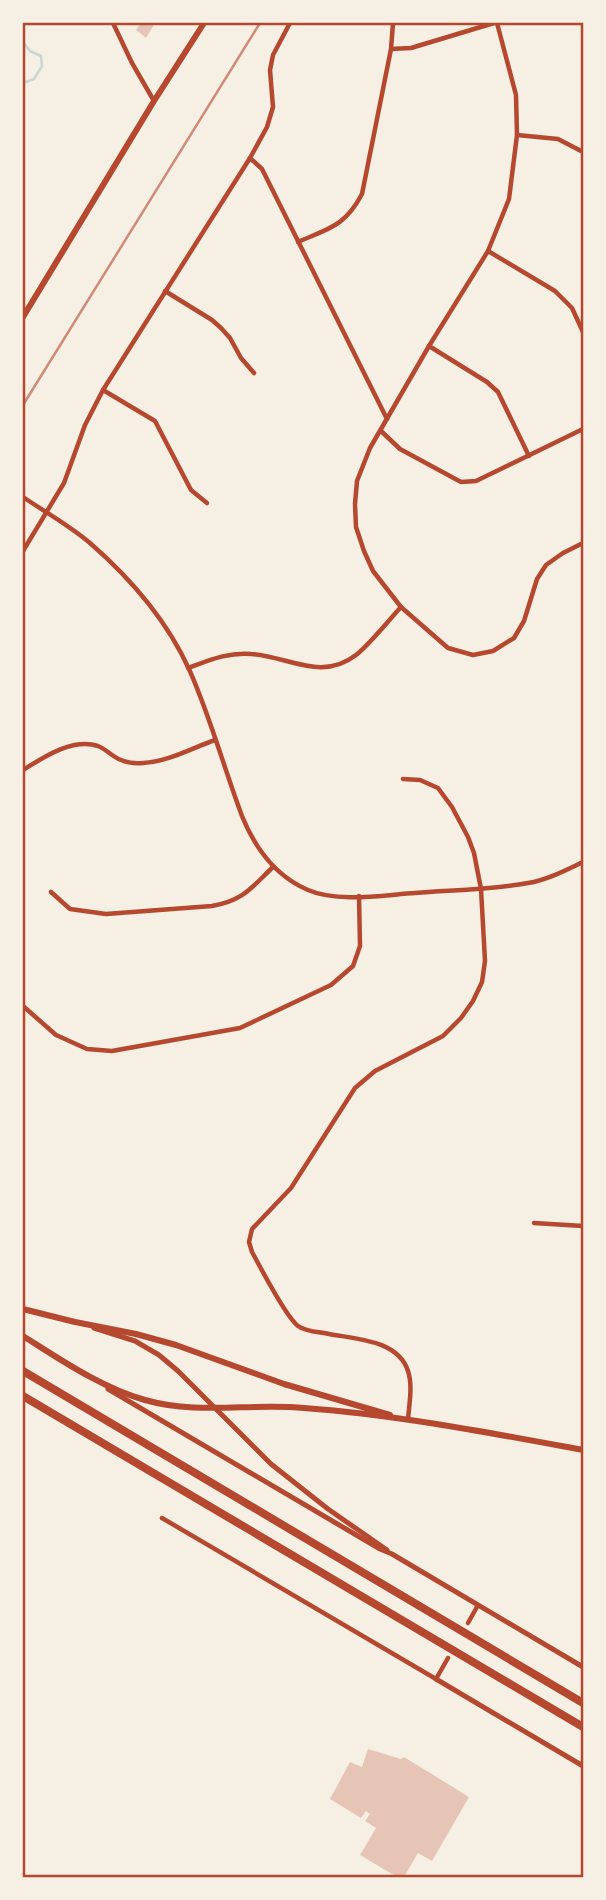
<svg xmlns="http://www.w3.org/2000/svg" width="606" height="1900" font-family="Signika,sans-serif">
  <style>
    .lines { fill: none; stroke-linecap: round; stroke-linejoin: round }
    .stream { stroke: #c9d6d2; stroke-width: 2.5 }
    .building { fill: #e6c5b7 }
    .minor { stroke: #b5482f; stroke-width: 4.5 }
    .tertiary { stroke: #b5482f; stroke-width: 5 }
    .secondary { stroke: #b5482f; stroke-width: 6 }
    .primary { stroke: #b5482f; stroke-width: 6 }
    .motorway { stroke: #b5482f; stroke-width: 8 }
    .rail { stroke: #cf8b77; stroke-width: 2.5 }
    .neatline { fill: none; stroke: #b5482f; stroke-width: 2.5 }
  </style>
  <rect width="100%" height="100%" fill="#f6efe4"/>
  <g class="lines">
    <path class="stream" d="M23 42 30 51 41 56 42 66 34 79 23 83"/>
  </g>
  <g class="building">
    <path d="M141 23H155L146 38 136 30Z"/>
    <path d="M368 1749 401 1759 404 1757 469 1797 432 1861 418 1853 404 1877H397L360 1855 376 1828 365 1821 370 1814 366 1811 361 1818 330 1799 350 1762 362 1767Z"/>
  </g>
  <g class="lines">
    <g class="minor">
      <path d="M113 23 132 63 154 101"/>
      <path d="M497 23 516 95 517 135 509 199 488 251 429 346 370 448 357 481 355 504 356 527 364 551 373 571 401 607 448 648 473 655 493 651 514 638 524 621 537 579 546 565 563 553 583 543"/>
      <path d="M391 49 411 48 494 23"/>
      <path d="M517 135 558 139 583 152"/>
      <path d="M250 158 262 169 387 419"/>
      <path d="M298 242C330 228 345 226 362 194L391 49 393 23"/>
      <path d="M488 251 555 291 572 308 583 332"/>
      <path d="M165 291 212 320 221 328 230 338 241 358 254 373"/>
      <path d="M429 346 487 382 498 392 529 456"/>
      <path d="M103 390 155 421 191 490 207 503"/>
      <path d="M381 431 400 449 461 482 476 481 583 429"/>
      <path d="M23 497C45 512 69 525 90 543 129 577 167 621 189 669 210 716 224 768 242 816 255 848 275 876 308 890 338 903 383 895 415 893 453 890 491 890 528 883 547 880 566 870 583 862"/>
      <path d="M23 551 64 483 85 425 103 390 250 158 267 127 273 107 270 70 273 55 290 23"/>
      <path d="M188 668C210 660 228 652 251 654 288 656 321 682 356 655 370 644 388 621 401 607"/>
      <path d="M23 770C44 757 72 738 98 746 103 748 108 752 112 755 120 761 132 764 143 763 167 762 192 748 215 740"/>
      <path d="M403 779 420 780 438 788 452 807 468 837 474 853 481 889 485 961 482 982 473 1001 461 1018 443 1036 375 1071 355 1088 291 1188 252 1229 249 1242 252 1252C261 1268 285 1316 298 1326 306 1332 320 1332 329 1334 356 1339 398 1340 408 1371 413 1386 409 1405 408 1420"/>
      <path d="M51 892 70 909 106 914 212 906C244 900 251 888 273 867"/>
      <path d="M23 1006 56 1035 87 1049 112 1051 240 1028 331 985 353 966 360 946 359 896"/>
      <path d="M534 1223 583 1226"/>
      <path d="M162 1518 436 1679 448 1658"/>
      <path d="M468 1623 478 1605"/>
    </g>
    <g class="tertiary">
      <path d="M94 1328 135 1341 159 1355 178 1371 271 1464 328 1509 387 1550"/>
      <path d="M108 1389 380 1549 392 1554 583 1667"/>
      <path d="M436 1679 583 1766"/>
    </g>
    <path class="secondary" d="M23 317 154 101 204 23"/>
    <g class="primary">
      <path d="M23 1309 75 1322 136 1334 176 1345 284 1384 390 1415"/>
      <path d="M23 1336C61 1360 102 1388 145 1400 197 1415 251 1403 304 1408 398 1415 491 1433 583 1450"/>
    </g>
    <g class="motorway">
      <path d="M23 1371 583 1703"/>
      <path d="M23 1396 583 1727"/>
    </g>
    <path class="rail" d="M23 405 260 23"/>
  </g>
  <rect width="606" height="1900" fill="none" stroke="#f6efe4" stroke-width="49"/>
  <rect x="24" y="24" width="558" height="1852" class="neatline"/>
</svg>
